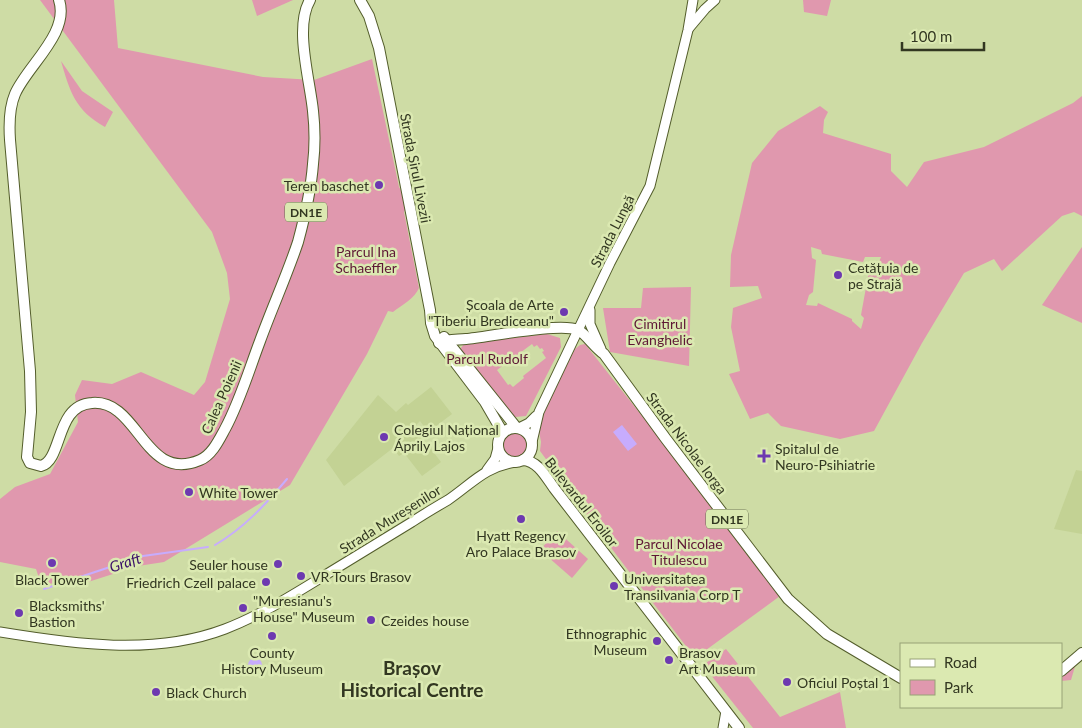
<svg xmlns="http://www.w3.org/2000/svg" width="1082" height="728" font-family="Lato,sans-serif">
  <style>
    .built { fill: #c3d294 }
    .green { fill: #e098ae; fill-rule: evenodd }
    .water { fill: #c7acfd }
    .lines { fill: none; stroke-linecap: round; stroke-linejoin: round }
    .stream { stroke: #c7acfd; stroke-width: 2 }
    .tertiary-casing { stroke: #535d2b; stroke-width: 11 }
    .secondary-casing { stroke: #535d2b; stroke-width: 11 }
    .primary-casing { stroke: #535d2b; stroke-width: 12 }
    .tertiary { stroke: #fff; stroke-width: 9 }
    .secondary { stroke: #fff; stroke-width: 9 }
    .primary { stroke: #fff; stroke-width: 10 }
    .poi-dot { fill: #6d39b0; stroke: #dbe9b1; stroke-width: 2 }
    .labels { text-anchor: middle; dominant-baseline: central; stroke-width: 5; stroke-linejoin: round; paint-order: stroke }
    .shield { fill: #dbe9b1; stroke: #656c4c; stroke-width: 1 }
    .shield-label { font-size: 12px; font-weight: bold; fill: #323721 }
    .street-label { font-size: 14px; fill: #323721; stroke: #dbe9b1 }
    .poi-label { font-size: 14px; fill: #323721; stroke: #dbe9b1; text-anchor: start }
    .park-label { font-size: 14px; fill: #5e1735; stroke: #dbe9b1 }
    .water-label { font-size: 15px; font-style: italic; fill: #3b1069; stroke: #dbe9b1 }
    .district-label { font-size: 19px; font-weight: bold; fill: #323721; stroke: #dbe9b1 }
  </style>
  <rect width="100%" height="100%" fill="#cedca5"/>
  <g class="built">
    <path d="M431 387 452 414 428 432 420 421 414 427 441 462 422 476 404 453 399 456 393 448 344 486 326 460 378 395 396 412 406 403 408 405Z"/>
    <path d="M1076 470 1082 471V534L1054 529Z"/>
  </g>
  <g class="green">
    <path d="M40 0H114L118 48 263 77 314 80 372 59 399 187 406 199 407 207 404 212 419 288C415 298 402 305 393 312L388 311 367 354 290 485 164 562 138 566 88 582 41 584 36 569 0 562V499L15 487 50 474 78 422 75 395 82 380 112 384 141 372 194 395 205 382 230 299 227 273 212 232Z"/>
    <path d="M252 0H293L257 16Z"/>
    <path d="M803 0H831L827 16 804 12Z"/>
    <path d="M61 61 82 91 113 112 105 127C75 110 70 92 61 61Z"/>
    <path d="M1082 96V216L1074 212 1062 216 1002 271 994 259 964 273 922 343 874 431 840 439 781 426 768 413 750 419 729 374 740 371 731 327 733 308 762 298 758 286 730 287 731 255 752 163 778 131 820 106 828 112 824 120 823 133 891 154V171L907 187 924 162 984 147 1073 103ZM811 247 821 250 822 254 863 262 865 257H881L876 269 869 271 861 315 864 318 861 329 852 321V319L818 303 817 306 806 305 809 295 813 292 816 260 812 258Z"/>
    <path d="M1082 247V323L1042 305Z"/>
    <path d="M691 287 689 366 610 352 603 308H641L643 288Z"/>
    <path d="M547 334 560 338 561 347 526 416 515 417 510 415 462 353 461 348 464 344 471 343ZM532 344 534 347 537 345 540 349 542 348 544 351 542 352 546 358 523 376 524 378 513 387 510 384 508 385 497 370Z"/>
    <path d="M585 344 650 426 780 596 695 658 618 557 540 451 541 442 539 431 540 415 575 349 580 345Z"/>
    <circle cx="515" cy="445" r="13"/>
    <path d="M557 531 588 559 572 578 540 550Z"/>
    <path d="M726 649 780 717 840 692 846 728H753L703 665Z"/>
    <path d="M1076 663 1071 680 1061 681V675Z"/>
  </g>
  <g class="water">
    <path d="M622 425 637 444 628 451 613 432Z"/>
    <circle cx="255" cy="665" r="7"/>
  </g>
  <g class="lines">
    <g class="stream">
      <path d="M215 545C244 528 265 505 287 479"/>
      <path d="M44 589 143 556 208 547"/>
    </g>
    <g class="tertiary-casing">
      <g id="tertiary">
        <path d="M487 470 495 459 498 448"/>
        <path d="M0 632C73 644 154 656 225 629 259 616 291 596 322 577 352 559 382 540 412 522 424 514 436 507 448 500 473 483 484 467 516 462"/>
        <path d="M723 728 726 711"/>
      </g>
    </g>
    <g class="secondary-casing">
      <g id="secondary">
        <path d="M689 28 705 9 715 0"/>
        <path d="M590 310V324L601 349"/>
        <path d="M519 428 529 423 536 416"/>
        <path d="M532 442 539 412 610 263 650 186 688 30 693 0"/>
      </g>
    </g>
    <g class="primary-casing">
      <g id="primary">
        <path d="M59 0C70 33 27 66 15 94 9 108 9 125 10 140L30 371 31 412 27 457 30 463 41 466C63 460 55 405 92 403 139 399 144 484 200 460 212 455 219 440 225 429 240 401 249 370 260 341 272 308 287 275 298 242 305 216 311 191 313 164 315 147 315 129 313 111 310 80 294 27 310 0"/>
        <path d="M360 0 369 16 379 48 430 310 431 323 435 336 485 402 503 433"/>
        <path d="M444 337 516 427"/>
        <path d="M439 343C448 339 456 340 466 339 488 337 561 322 578 330 585 333 595 348 604 354L666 439 788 599 827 634 901 678"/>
        <circle cx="515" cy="445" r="17"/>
        <path d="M523 460C538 461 546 477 554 488L739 728"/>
        <path d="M1061 671 1082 653"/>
      </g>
    </g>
    <use href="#tertiary" class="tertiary"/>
    <use href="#secondary" class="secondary"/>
    <use href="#primary" class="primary"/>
  </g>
  <g class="poi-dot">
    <circle cx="379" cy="185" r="5"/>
    <circle cx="838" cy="275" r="5"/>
    <circle cx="564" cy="312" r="5"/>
    <circle cx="384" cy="437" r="5"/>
    <path d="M761.5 448.5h5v5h5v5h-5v5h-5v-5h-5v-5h5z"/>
    <circle cx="189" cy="492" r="5"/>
    <circle cx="521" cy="519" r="5"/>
    <circle cx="52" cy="563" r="5"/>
    <circle cx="278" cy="564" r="5"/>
    <circle cx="301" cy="576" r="5"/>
    <circle cx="266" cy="582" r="5"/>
    <circle cx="614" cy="586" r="5"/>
    <circle cx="243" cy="608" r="5"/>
    <circle cx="19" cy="613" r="5"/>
    <circle cx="371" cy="620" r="5"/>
    <circle cx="272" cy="636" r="5"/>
    <circle cx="657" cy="641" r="5"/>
    <circle cx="669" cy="660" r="5"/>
    <circle cx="787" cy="682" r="5"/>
    <circle cx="156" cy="692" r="5"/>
  </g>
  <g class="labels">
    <g class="shield">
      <rect x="285" y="202.5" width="42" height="19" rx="4"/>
      <rect x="706" y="509.5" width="42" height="19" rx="4"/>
    </g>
    <g class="shield-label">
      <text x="306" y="212">DN1E</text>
      <text x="727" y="519">DN1E</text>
    </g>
    <g class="street-label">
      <text transform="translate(416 168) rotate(79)">Strada Șirul Livezii</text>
      <text transform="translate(612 231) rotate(-63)">Strada Lungă</text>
      <text transform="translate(221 397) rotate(-66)">Calea Poienii</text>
      <text transform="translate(687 443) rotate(53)">Strada Nicolae Iorga</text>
      <text transform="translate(582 502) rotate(52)">Bulevardul Eroilor</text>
      <text transform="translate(390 519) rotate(-32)">Strada Mureșenilor</text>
    </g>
    <g class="poi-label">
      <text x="369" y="185" text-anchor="end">Teren baschet</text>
      <text x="848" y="267">Cetățuia de<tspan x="848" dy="16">pe Strajă</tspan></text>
      <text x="554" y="304" text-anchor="end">Școala de Arte<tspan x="554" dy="16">"Tiberiu Brediceanu"</tspan></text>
      <text x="394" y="429">Colegiul Național<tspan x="394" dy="16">Áprily Lajos</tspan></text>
      <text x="775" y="448">Spitalul de<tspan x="775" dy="16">Neuro-Psihiatrie</tspan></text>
      <text x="199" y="492">White Tower</text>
      <text x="521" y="535" text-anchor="middle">Hyatt Regency<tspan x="521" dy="16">Aro Palace Brasov</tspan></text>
      <text x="268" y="564" text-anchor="end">Seuler house</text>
      <text x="311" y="576">VR Tours Brasov</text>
      <text x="624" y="578">Universitatea<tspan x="624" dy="16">Transilvania Corp T</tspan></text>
      <text x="52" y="579" text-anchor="middle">Black Tower</text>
      <text x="256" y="582" text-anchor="end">Friedrich Czell palace</text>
      <text x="253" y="600">"Muresianu's<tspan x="253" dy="16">House" Museum</tspan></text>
      <text x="29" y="605">Blacksmiths'<tspan x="29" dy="16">Bastion</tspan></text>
      <text x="381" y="620">Czeides house</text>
      <text x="647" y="633" text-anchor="end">Ethnographic<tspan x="647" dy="16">Museum</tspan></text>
      <text x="272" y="652" text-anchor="middle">County<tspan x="272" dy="16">History Museum</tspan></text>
      <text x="679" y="652">Brasov<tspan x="679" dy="16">Art Museum</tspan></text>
      <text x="797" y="682">Oficiul Poștal 1</text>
      <text x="166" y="692">Black Church</text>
    </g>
    <g class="park-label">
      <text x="366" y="251">Parcul Ina<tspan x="366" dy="16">Schaeffler</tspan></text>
      <text x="660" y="323">Cimitirul<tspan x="660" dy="16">Evanghelic</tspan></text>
      <text x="487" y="358">Parcul Rudolf</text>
      <text x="679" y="543">Parcul Nicolae<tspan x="679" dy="16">Titulescu</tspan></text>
    </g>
    <g class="water-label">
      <text transform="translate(125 562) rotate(-18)">Graft</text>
    </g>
    <g class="district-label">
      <text x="412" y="667">Brașov<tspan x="412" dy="22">Historical Centre</tspan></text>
    </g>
  </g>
  <rect x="900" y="643" width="162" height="65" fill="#dbe9b1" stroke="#97a277"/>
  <rect x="910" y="659" width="25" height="8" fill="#ffffff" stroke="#97a277"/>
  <text x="944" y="668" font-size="15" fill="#323721">Road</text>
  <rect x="910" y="680" width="25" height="15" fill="#e098ae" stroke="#97a277"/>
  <text x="944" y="693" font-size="15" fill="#323721">Park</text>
  <path d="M902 42v8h82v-8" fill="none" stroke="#323721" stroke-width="2.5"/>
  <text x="910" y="42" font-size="15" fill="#323721" stroke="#dbe9b1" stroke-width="4" paint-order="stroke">100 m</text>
</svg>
